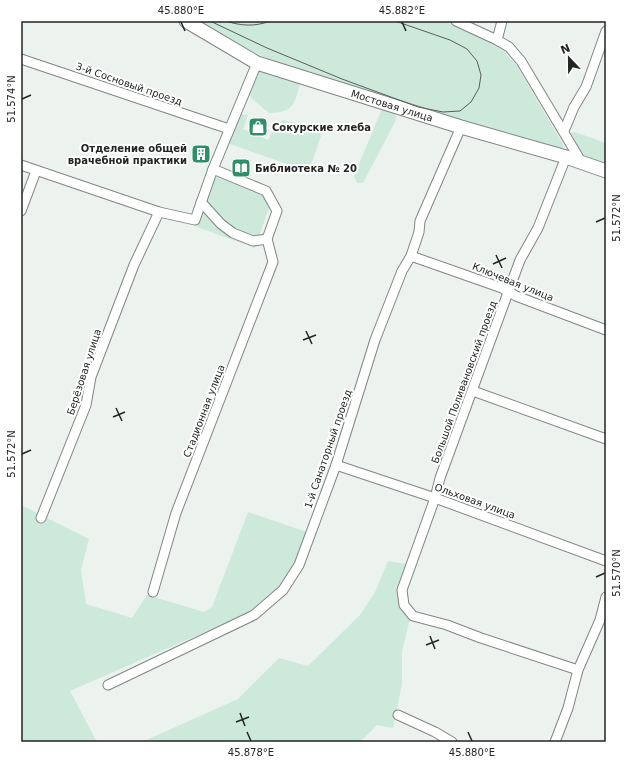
<svg xmlns="http://www.w3.org/2000/svg" width="627" height="763" font-family="'DejaVu Sans',sans-serif">
  <style>
    .grass { fill: #cce9da }
    .lines { fill: none; stroke-linecap: round; stroke-linejoin: round }
    .street-casing { stroke: #808683; stroke-width: 11 }
    .secondary-casing { stroke: #808683; stroke-width: 15 }
    .street { stroke: #fff; stroke-width: 9 }
    .secondary { stroke: #fff; stroke-width: 13 }
    .tram { stroke: #595d5a; stroke-width: 1 }
    .ticks { fill: none; stroke: #222523; stroke-width: 1.5 }
    .labels { text-anchor: middle; dominant-baseline: central; stroke-width: 4; stroke-linejoin: round; paint-order: stroke }
    .street-label { font-size: 10px; fill: #222523; stroke: #fff }
    .poi-label { font-size: 10px; font-weight: bold; fill: #222523; stroke: #fff; text-anchor: start }
    .neatline { fill: none; stroke: #222523; stroke-width: 1.5 }
    .ticks-label { font-size: 10px; text-anchor: middle; fill: #222523 }
  </style>
  <rect width="100%" height="100%" fill="#ecf3ef"/>
  <g class="grass">
    <path d="M198 21H445L491 42 504 51 517 66 564 146 562 150 558 151 276 62 226 40Z"/>
    <path d="M259 70 301 82C293 104 296 112 269 113L251 98 248 90 254 74Z"/>
    <path d="M382 109C389 111 397 112 396 120L363 183H357L354 176Z"/>
    <path d="M242 114 248 115 243 129 268 140 276 125 283 120 319 129 321 136 311 165 301 169 227 143 237 117Z"/>
    <path d="M575 132 606 143V166C584 159 581 153 571 133Z"/>
    <path d="M215 176 265 195 270 205 255 248 197 227Z"/>
    <path d="M21 505 89 539 81 570 86 604 132 618 147 595 204 612 212 607 248 512 307 532 295 563 281 588 255 610 70 691 97 742H21Z"/>
    <path d="M388 561 411 565 400 590 411 614 402 652V684L393 728 377 725 360 742H142L238 699 279 658 308 666 360 615 375 592Z"/>
  </g>
  <g class="lines">
    <g class="street-casing">
      <g id="street">
        <path d="M456 21 497 40 509 47 521 61 582 163"/>
        <path d="M497 40 502 21"/>
        <path d="M21 59 229 129"/>
        <path d="M564 131 574 107 586 87 606 31"/>
        <path d="M566 157 538 228 520 260 440 478 435 498 402 590 404 605 413 616 447 625 481 638 578 670"/>
        <path d="M21 165 159 212 195 220 213 169 257 63"/>
        <path d="M213 169 266 191 277 211 267 239"/>
        <path d="M201 202 221 224 233 233 253 241 267 239"/>
        <path d="M21 211 36 171"/>
        <path d="M411 256 502 288 516 296 606 330"/>
        <path d="M473 391 606 439"/>
        <path d="M336 465 435 498 606 561"/>
        <path d="M41 518 86 405 91 377 134 265 159 212"/>
        <path d="M153 592 176 513 273 262 267 239"/>
        <path d="M108 685 254 615 283 590 299 565 336 465 375 340 402 271 411 256 419 232 420 221 461 127"/>
        <path d="M398 715 435 732 452 742"/>
        <path d="M555 742 568 708 578 670 600 620 606 597"/>
      </g>
    </g>
    <g class="secondary-casing">
      <g id="secondary">
        <path id="s1" d="M186 21 257 63 461 127 566 157 606 171"/>
      </g>
    </g>
    <use href="#street" class="street"/>
    <use href="#secondary" class="secondary"/>
    <g class="tram">
      <path d="M210 21 267 48 342 79 418 107 443 112 460 111 471 102 479 88 481 75 477 61 467 49 450 40 395 21"/>
      <path d="M225 21C243 26 253 27 271 21"/>
    </g>
  </g>
  <path class="ticks" d="M181 22 185 31M402 22 406 31M22 99 31 95M596 222 605 218M496 255 502 268M493 264 506 258M306 331 312 344M303 340 316 335M116 408 122 421M113 417 125 412M22 454 31 450M596 577 605 573M430 636 435 649M426 645 439 640M240 713 245 726M236 722 249 717M247 732 251 741M468 732 472 741"/>
  <defs>
    <g id="shop-square" transform="scale(1)"><rect x="-9" y="-9" width="18" height="18" rx="4" fill="#2e8f69" stroke="#fff"/><path d="M-5-2.5h2.3a2.7 3.5 0 0 1 5.4 0H5L5.5 6h-11ZM-1.5-2.5h3a1.5 2.3 0 0 0-3 0Z" fill="#fff"/></g>
    <g id="building-square" transform="scale(1)"><rect x="-9" y="-9" width="18" height="18" rx="4" fill="#2e8f69" stroke="#fff"/><path d="M-4-6H4V6H1V3H-1V6H-4ZM-2.5-4.3h1.7v1.8h-1.7ZM.8-4.3h1.7v1.8H.8ZM-2.5-1h1.7V.8h-1.7ZM.8-1h1.7V.8H.8Z" fill="#fff"/></g>
    <g id="library-square" transform="scale(1)"><rect x="-9" y="-9" width="18" height="18" rx="4" fill="#2e8f69" stroke="#fff"/><path d="M-6-4Q-3-5.5-.7-3.5V5Q-3 3-6 4ZM6-4Q3-5.5 .7-3.5V5Q3 3 6 4Z" fill="#fff"/></g>
  </defs>
  <g fill-rule="evenodd">
    <use href="#shop-square" x="258" y="127"/>
    <use href="#building-square" x="201" y="154"/>
    <use href="#library-square" x="241" y="168"/>
  </g>
  <g class="labels">
    <g class="street-label">
      <text transform="translate(129 84) rotate(19)">3-й Сосновый проезд</text>
      <text stroke="none"><textPath href="#s1" startOffset="224">Мостовая улица</textPath></text>
      <text transform="translate(513 282) rotate(22)">Ключевая улица</text>
      <text transform="translate(84 372) rotate(-72)">Берёзовая улица</text>
      <text transform="translate(464 382) rotate(-70)">Большой Поливановский проезд</text>
      <text transform="translate(204 411) rotate(-69)">Стадионная улица</text>
      <text transform="translate(328 449) rotate(-71)">1-й Санаторный проезд</text>
      <text transform="translate(475 501) rotate(20)">Ольховая улица</text>
    </g>
    <g class="poi-label">
      <text x="272" y="127">Сокурские хлеба</text>
      <text x="187" y="148" text-anchor="end">Отделение общей<tspan x="187" dy="12">врачебной практики</tspan></text>
      <text x="255" y="168">Библиотека № 20</text>
    </g>
  </g>
  <rect width="627" height="763" fill="none" stroke="#ffffff" stroke-width="44"/>
  <g transform="translate(569 58) rotate(338)" stroke="#ffffff" stroke-width="3" paint-order="stroke">
  <path d="M0-3L7 15L0 10L-7 15Z" fill="#222523"/>
  <text y="-6" font-size="11" font-weight="bold" text-anchor="middle" fill="#222523">N</text>
  </g>
  <rect x="22" y="22" width="583" height="719" class="neatline"/>
  <g class="ticks-label">
    <text x="181" y="14">45.880°E</text>
    <text x="402" y="14">45.882°E</text>
    <text transform="translate(11 99) rotate(-90)" y="4">51.574°N</text>
    <text transform="translate(616 218) rotate(-90)" y="4">51.572°N</text>
    <text transform="translate(11 454) rotate(-90)" y="4">51.572°N</text>
    <text transform="translate(616 573) rotate(-90)" y="4">51.570°N</text>
    <text x="251" y="756">45.878°E</text>
    <text x="472" y="756">45.880°E</text>
  </g>
</svg>
